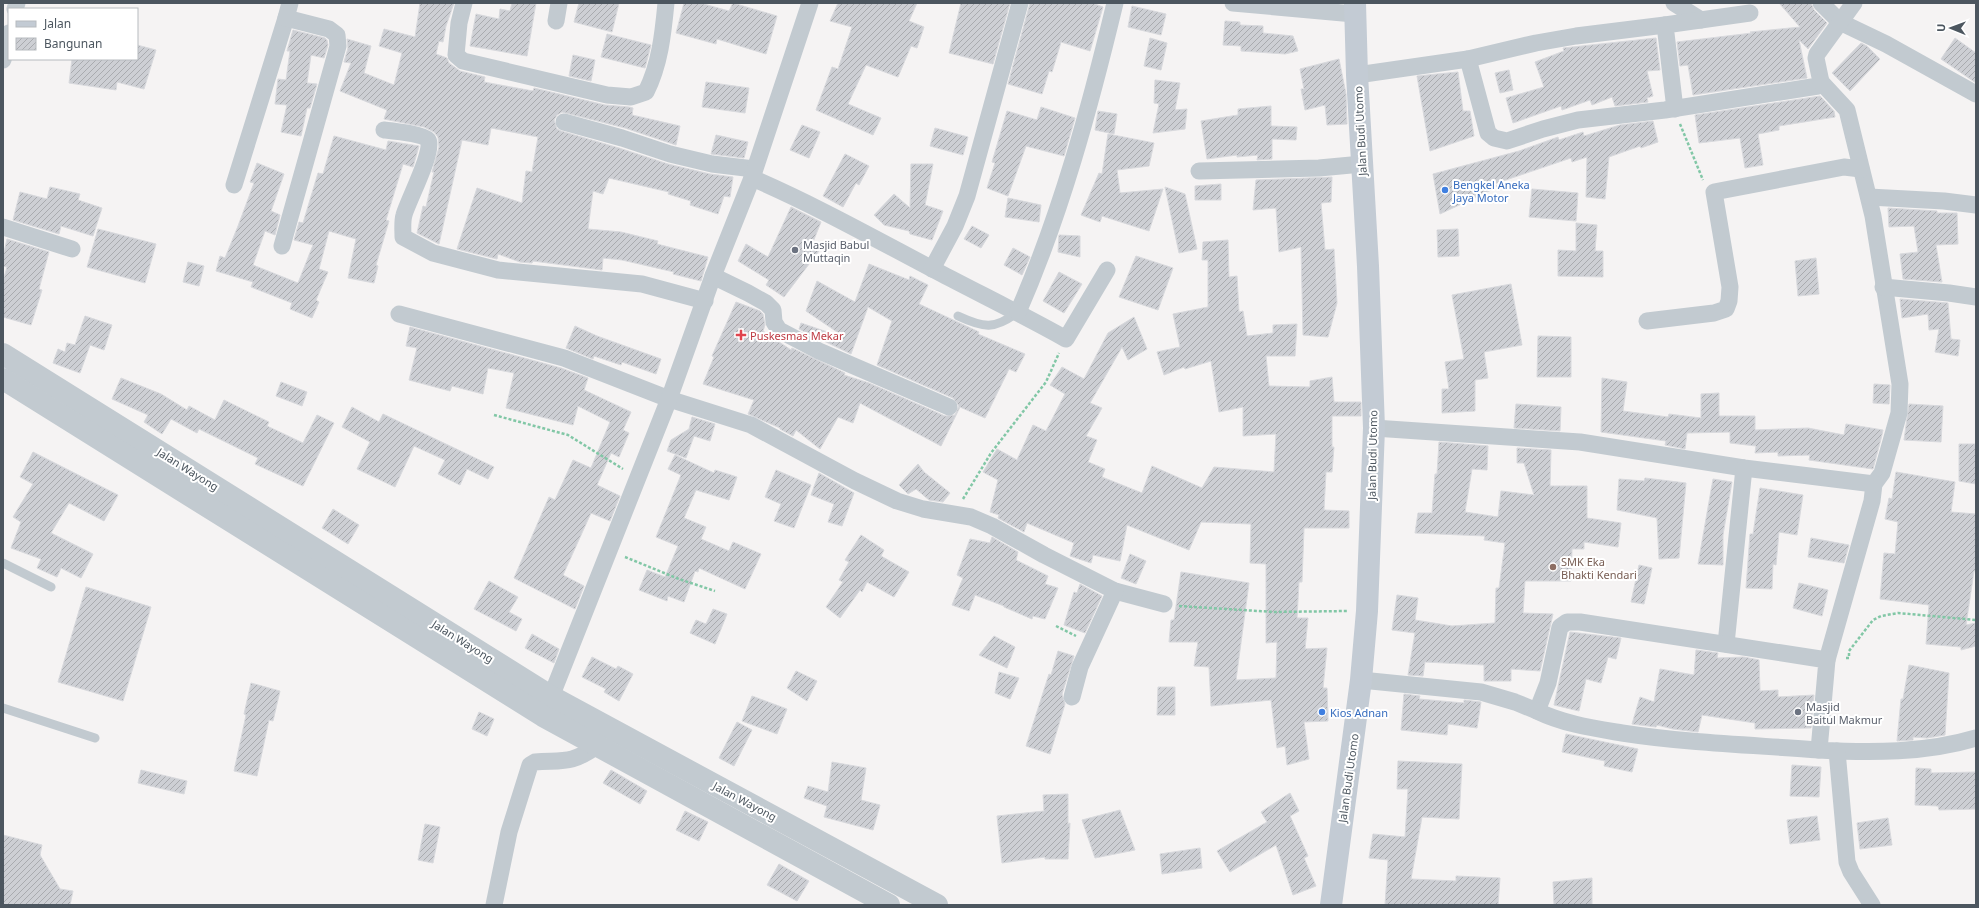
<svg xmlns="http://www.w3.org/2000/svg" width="1979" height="908" font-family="'Noto Sans',sans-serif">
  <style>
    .building { fill: url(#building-hatch); stroke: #d8d9dd }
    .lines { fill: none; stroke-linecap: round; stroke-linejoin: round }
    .path { stroke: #82c7a6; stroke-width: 2.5; stroke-dasharray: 3 2; stroke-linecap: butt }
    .service { stroke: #c2cad0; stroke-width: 9 }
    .minor { stroke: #c2cad0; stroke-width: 17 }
    .tertiary { stroke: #c2cad0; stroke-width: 22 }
    .secondary { stroke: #c3cbd4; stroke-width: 22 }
    .shop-dot { fill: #3f7fe0; stroke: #fff; stroke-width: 1.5 }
    .worship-dot { fill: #6b7280; stroke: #fff; stroke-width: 1.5 }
    .health-dot { fill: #e0444e; stroke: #fff; stroke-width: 1.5 }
    .education-dot { fill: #8d6e63; stroke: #fff; stroke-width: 1.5 }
    .labels { text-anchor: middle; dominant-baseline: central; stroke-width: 4; stroke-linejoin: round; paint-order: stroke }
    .street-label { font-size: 11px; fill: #4c565f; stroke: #fff }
    .shop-label { font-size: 11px; fill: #366cbe; stroke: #fff; text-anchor: start }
    .worship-label { font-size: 11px; fill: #5b616d; stroke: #fff; text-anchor: start }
    .health-label { font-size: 11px; fill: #be3a42; stroke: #fff; text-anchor: start }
    .education-label { font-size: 11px; fill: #785e54; stroke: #fff; text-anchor: start }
  </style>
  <defs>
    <pattern id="building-hatch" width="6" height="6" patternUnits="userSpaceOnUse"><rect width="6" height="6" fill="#cdcfd4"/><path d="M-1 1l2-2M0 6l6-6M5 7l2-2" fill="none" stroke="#a9abaf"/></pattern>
  </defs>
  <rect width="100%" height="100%" fill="#f5f3f3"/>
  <g class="building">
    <path d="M420 3H454L446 26 443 42 439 41 436 54 447 58 449 63 460 71 485 77 484 82 533 91 534 88 605 105 629 107 633 108 632 115 680 126 676 145 625 128 562 112 557 115 554 120 557 129 561 131 619 148 668 164 710 174 733 177 730 197 724 196 718 214 690 205 691 201 668 194 669 192 609 178 603 194 593 191 588 229 621 232 658 241 657 244 708 257 701 281 673 274 674 272 622 260 603 258 602 270 533 261 532 263 520 262 498 254 497 259 457 249 477 188 522 203 526 171 532 172 538 137 491 128 488 145 462 140 439 244 417 233 423 206 426 207 434 172H432L439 147 438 137 434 132 424 127 384 119 387 110 340 91 351 63 344 62 348 48 347 39 371 46 364 73 394 85 402 53 379 46 384 29 415 37Z"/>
    <path d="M512 3H536L527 56 470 46 476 14 499 19 500 9 510 11Z"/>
    <path d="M579 3H619L612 32 574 22Z"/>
    <path d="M684 3H700L729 11 733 3 777 16 766 54 717 39 716 44 676 33Z"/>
    <path d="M838 3H917L909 21 924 27 917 48 911 46 898 77 866 65 848 104 881 118 873 135 816 110 832 67 838 69 852 27 830 21Z"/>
    <path d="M961 3H1010L993 64 949 53Z"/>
    <path d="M1030 3H1092L1103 7 1090 51 1061 42 1052 72 1049 71 1042 94 1008 84Z"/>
    <path d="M1779 3H1811L1814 10 1827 23 1808 49 1799 40 1807 78 1693 95 1688 65 1680 66 1677 42 1752 33 1750 32 1800 27Z"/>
    <path d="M1132 6 1166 14 1161 35 1128 27Z"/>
    <path d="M1225 21 1240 22V25L1263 26V33L1293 36 1298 51 1285 54 1241 51V46L1223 45Z"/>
    <path d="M293 30 325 38 327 40 328 45 324 58 311 55 307 83 317 84 310 108H307L301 136 281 132 287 105 275 104 278 79 286 80 290 51H287Z"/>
    <path d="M607 34 651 45 645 68 601 57Z"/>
    <path d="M1150 38 1167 43 1161 70 1144 66Z"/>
    <path d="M1656 38 1660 70 1647 71 1653 96 1647 98 1648 102 1615 106 1612 97 1592 105 1590 100 1562 110 1561 106 1513 123 1506 98 1544 87 1535 62 1564 51 1563 48Z"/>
    <path d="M1955 38 1976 53V83L1941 59Z"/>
    <path d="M1861 43 1867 46 1880 59 1850 91 1832 73Z"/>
    <path d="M137 45 156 50 144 89 117 82 116 90 69 83 72 59H137Z"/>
    <path d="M573 55 595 60 591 81 569 76Z"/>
    <path d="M1339 59 1346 94 1347 124 1327 125 1325 105 1305 110 1301 89H1304L1300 69Z"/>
    <path d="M1509 70 1513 90 1500 93 1495 73Z"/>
    <path d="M1458 72 1463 111H1470L1474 136 1430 151 1417 76Z"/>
    <path d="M1155 80 1180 83 1175 110 1187 109 1185 129 1153 133 1159 104 1154 103Z"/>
    <path d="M706 82 749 88 745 113 702 107Z"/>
    <path d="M1820 96 1834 111 1835 117 1779 126V130L1758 134 1763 165 1745 168 1740 138 1699 143 1695 115Z"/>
    <path d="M1271 106V126L1297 127 1296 140 1272 139V159L1257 160 1258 155 1237 157V155L1207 159 1201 121 1238 115V109Z"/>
    <path d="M1041 107 1075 118 1064 156 1026 146 1008 196 987 188 995 163 992 162 1007 111 1037 120Z"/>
    <path d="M1098 111 1117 114 1114 134 1095 130Z"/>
    <path d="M1653 121 1658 142 1641 148 1640 146 1609 157 1605 199 1586 197 1587 157 1572 162 1571 158 1491 185 1500 186 1440 214 1433 174 1519 151 1558 137 1559 140 1583 132 1584 136 1620 125Z"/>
    <path d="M802 125 820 132 809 158 790 150Z"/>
    <path d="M935 128 968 137 963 155 930 146Z"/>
    <path d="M1108 134 1154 143 1149 166 1117 170 1120 193 1163 189 1149 231 1102 216 1100 222 1081 215 1099 173 1102 174Z"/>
    <path d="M716 135 748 142 744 158 711 154Z"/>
    <path d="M334 136 386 150 388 141 419 146 413 167 403 164 386 220 389 221 376 265 378 266 374 283 348 278 356 239 329 231 319 269 328 272 316 300 319 302 312 318 290 309 292 303 251 287 253 282 216 271 220 256 225 258 238 226 254 183 250 182 257 163 284 174 271 211 280 215 275 235 265 231 253 265 298 283 313 245 294 240 299 222 303 223 318 173 323 174Z"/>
    <path d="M845 154 869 166 859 185 856 183 843 207 823 196Z"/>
    <path d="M911 164H933L925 205 943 211 932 240 910 234 909 231 884 225 874 215 894 194 910 208Z"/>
    <path d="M1332 177 1331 202 1321 203 1325 250 1334 249 1337 303 1328 337 1303 335 1301 247 1279 252 1276 208 1253 210 1256 180Z"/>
    <path d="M1221 184V200H1195V186Z"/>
    <path d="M50 187 80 194 78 200 102 208 93 236 61 226 59 234 13 220 20 192 47 199Z"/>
    <path d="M1165 187 1185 194 1197 249 1179 253Z"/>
    <path d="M1532 189 1578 193 1576 221 1529 217Z"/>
    <path d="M1008 198 1041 205 1039 222 1005 217Z"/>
    <path d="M791 207 821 222 813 242 822 247 784 297 766 285 769 280 738 261 746 244 768 257Z"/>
    <path d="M1888 208 1937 211V213H1957L1958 244 1936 245 1942 282 1903 279 1900 254 1918 252 1914 226 1889 227Z"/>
    <path d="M1576 223 1597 225 1595 251H1603V277L1558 276V250L1576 251Z"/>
    <path d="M972 226 989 235 981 248 964 239Z"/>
    <path d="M98 229 156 244 145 283 87 267Z"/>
    <path d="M1458 229 1459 256 1438 257 1437 230Z"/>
    <path d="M1059 235 1080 236V257L1058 252Z"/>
    <path d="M7 239 49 252 39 289 42 290 31 325 3 317V281L7 267 3 266V256Z"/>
    <path d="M1228 240 1229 277 1237 276 1239 312 1243 311 1247 336 1273 333V325L1297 324 1295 356H1266L1269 386 1310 387V381L1332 377 1334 402H1361V416H1332V447H1334L1332 472H1326L1324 510 1349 511V528H1304L1302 582H1299L1297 618H1308L1305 649 1327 648 1323 688H1327L1328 721 1304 722 1309 759 1287 765 1285 746 1277 748 1271 700 1211 706 1209 667 1194 666 1198 642H1169L1171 620H1174L1181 572 1249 583 1236 680 1276 678 1277 642 1266 643V564L1250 563 1251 524 1201 522 1189 550 1127 525 1120 561 1093 555 1091 563 1070 556 1074 543 1027 523 1024 532 998 518 999 515 990 512 998 480 983 472 997 449 1017 460 1033 425 1046 431 1065 394 1050 385 1062 367 1084 379 1108 333 1134 317 1147 349 1128 360 1122 347 1090 403 1102 408 1086 436 1097 440 1088 462 1105 469 1102 477 1142 493 1152 466 1202 488 1214 467 1274 472 1276 434 1243 436V407L1219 412 1211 361 1185 369 1184 367 1164 375 1157 352 1180 347 1173 314 1208 307V260H1202L1203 242Z"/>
    <path d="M1013 248 1030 257 1022 275 1004 265Z"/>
    <path d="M1136 256 1173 268 1158 310 1119 297Z"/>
    <path d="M1816 258 1819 294 1798 296 1795 261Z"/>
    <path d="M188 262 204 266 199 286 183 282Z"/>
    <path d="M869 264 909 280 910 276 928 285 919 304 979 332 978 334 1025 354 1016 372 1009 369 985 418 960 407 941 446 860 403 853 423 838 417 820 449 796 430 793 436 780 429V428L748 414 754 400 703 384 714 357 712 356 736 302 760 311 763 314 765 325 763 331 791 350 792 348 845 373 844 375 869 383 945 416 955 415 959 406 953 398 877 365 892 321 868 307 851 354 799 329 801 323 839 336 840 334 806 311 817 281 855 302Z"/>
    <path d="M1059 272 1082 284 1064 313 1043 301Z"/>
    <path d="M1511 284 1522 345 1484 352 1488 378 1475 380V411L1442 413V389H1449L1445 362 1464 359 1452 295Z"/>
    <path d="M1900 299 1948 303 1951 339 1960 340 1958 356 1935 352 1939 329 1929 330 1928 314 1902 318Z"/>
    <path d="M85 316 112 325 104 350 90 345 80 373 53 363 58 349 65 352 67 343 75 345Z"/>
    <path d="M575 326 597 336 661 359 656 374 622 362 621 365 594 356 593 359 566 348Z"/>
    <path d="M410 327 561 368 588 378 584 390 631 412 623 430 629 433 619 457 611 453 597 485 620 496 610 521 591 513 563 575 584 586 575 609 514 578 549 497 555 500 573 460 591 468 610 422 578 406 573 425 506 408 514 373 488 368 483 394 452 386 450 391 409 380 417 348 406 346Z"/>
    <path d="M1538 336 1571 337V377H1537Z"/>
    <path d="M121 378 161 394 187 410 189 406 215 420 224 400 269 422 267 426 303 443 317 415 334 423 303 486 255 464 258 458 199 429 197 433 171 419 162 434 144 422 148 415 112 399Z"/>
    <path d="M1602 378 1627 382 1623 411 1668 417 1669 414 1701 418V394L1719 393V416H1755V430L1808 428 1844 435 1846 424 1883 430 1881 439 1873 469 1809 460 1810 455 1778 456V452L1755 453 1756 446 1730 443V432L1687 433 1685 449 1665 445 1666 441 1601 432Z"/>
    <path d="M281 382 307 392 302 406 276 396Z"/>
    <path d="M1874 384 1890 385 1889 404 1873 403Z"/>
    <path d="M1516 404 1561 407 1560 431 1514 428Z"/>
    <path d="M1909 404 1943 406 1941 442 1904 440Z"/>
    <path d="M352 407 379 422 383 414 494 467 488 479 467 469 460 485 438 474 445 460 414 446 395 487 357 469 370 442 342 427Z"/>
    <path d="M692 417 715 424 710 441 694 436 686 458 667 451 671 440 689 429Z"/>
    <path d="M1439 442 1488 446 1487 470 1472 469 1465 512 1498 517 1501 491 1534 495 1524 463H1517V448L1551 450 1550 486H1587V518L1621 523 1618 547 1584 542V549H1572L1571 581H1525L1523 613 1553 614 1540 671 1511 669V681H1484V665L1425 662 1423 676 1408 675 1415 633 1392 630 1397 595 1418 598 1415 620 1452 626 1495 623 1496 588H1499L1505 543 1484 540 1485 536 1415 533 1418 513H1432L1435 474H1437Z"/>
    <path d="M1959 444H1976V484L1959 481Z"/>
    <path d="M33 452 118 495 104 521 69 503 51 533 93 554 81 578 61 568 57 577 37 568 41 559 11 548 21 522 13 517 33 484 20 477Z"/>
    <path d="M675 455 714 473 715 470 737 477 729 500 696 490 684 518 706 527 701 539 729 551 733 542 761 554 745 589 699 568 698 572 695 571 684 602 668 596 667 601 639 590 647 570 665 577 678 546 656 537 681 475 668 469Z"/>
    <path d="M918 464 924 472 950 493 943 502 929 500 916 489 908 494 899 485Z"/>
    <path d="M776 470 811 485 794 528 774 521 781 504 765 497Z"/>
    <path d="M1896 472 1955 482 1951 512 1976 514V571H1974L1966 625 1976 623V646L1961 650V647L1926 644 1929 605 1880 599 1884 553 1895 554 1898 522 1885 519 1889 498 1892 499Z"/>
    <path d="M819 473 854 493 842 526 828 522 834 504 811 495Z"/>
    <path d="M1645 478 1686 483 1679 558 1659 559 1657 518 1617 510 1619 479 1644 481Z"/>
    <path d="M1713 479 1732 482 1723 535V565L1698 564Z"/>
    <path d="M1760 488 1803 495 1797 535 1779 532 1776 565 1773 564 1772 589 1746 588 1750 534H1753Z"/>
    <path d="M333 509 359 525 348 544 322 528Z"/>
    <path d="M861 535 884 550 881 556 909 572 894 597 867 582 862 592 860 590 840 618 826 607 843 582 839 580 849 562 845 560Z"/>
    <path d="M992 537 1018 552 1016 560 1048 576 1045 584 1058 588 1045 619 1033 616 1032 619 1004 607V606L975 595 969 611 952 605 963 578 957 575 970 539 990 543Z"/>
    <path d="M1811 538 1849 545 1844 563 1808 557Z"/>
    <path d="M1130 554 1146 561 1136 584 1121 578Z"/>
    <path d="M1639 565 1652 568 1644 604 1631 602Z"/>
    <path d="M489 581 518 597 509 612 522 619 516 631 474 609Z"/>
    <path d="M1799 583 1828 590 1822 616 1793 608Z"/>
    <path d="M1080 584 1102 596 1085 633 1064 625 1074 592 1077 593Z"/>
    <path d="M86 587 151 607 123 701 58 682Z"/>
    <path d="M713 609 727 614 715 644 690 633 696 620 706 624Z"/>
    <path d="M1570 632 1621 638 1616 659 1608 657 1601 683 1586 679 1579 711 1554 705Z"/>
    <path d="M532 634 559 649 554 663 525 648Z"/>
    <path d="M994 636 1015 647 1007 668 979 655Z"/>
    <path d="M1696 650 1718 653 1717 658 1744 657 1759 660 1760 691 1778 690V697L1814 695 1811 728 1755 729V723L1702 715 1698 732 1673 729 1657 725 1656 727 1632 724 1640 697 1654 702 1660 669 1694 675Z"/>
    <path d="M1058 651 1074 656 1062 694 1065 704 1050 754 1026 746 1049 674 1051 675Z"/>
    <path d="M592 657 616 669 618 666 633 674 619 701 604 692 606 689 582 677Z"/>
    <path d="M1909 665 1949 673 1945 735 1927 738 1913 737V740L1897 741 1901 699H1903Z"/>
    <path d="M796 671 817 681 807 701 787 688Z"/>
    <path d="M999 672 1019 678 1010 699 995 693Z"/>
    <path d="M251 683 280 691 273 721 269 720 257 776 234 771 246 715 244 714Z"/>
    <path d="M1158 687H1175V715H1157Z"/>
    <path d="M1404 694 1420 696 1419 699 1464 703V700L1481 702 1477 728 1448 724 1447 735 1401 730Z"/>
    <path d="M752 696 787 709 777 734 742 721Z"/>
    <path d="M479 712 494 719 487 736 472 729Z"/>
    <path d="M737 722 752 730 734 766 719 758Z"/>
    <path d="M1566 734 1638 749 1632 772 1604 766 1605 761 1562 752Z"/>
    <path d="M1398 761 1462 764 1459 819 1422 817 1411 879 1456 881V876L1500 878 1498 905H1385L1388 860 1369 858 1373 834 1405 837 1408 789H1397Z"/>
    <path d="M832 762 866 768 861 800 880 805 873 830 824 817 827 806 804 798 808 786 828 792Z"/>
    <path d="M1792 765 1821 767 1819 797 1790 796Z"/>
    <path d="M1916 768 1931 769V773L1976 772V809L1939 810 1938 806 1915 805Z"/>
    <path d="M141 770 187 781 184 794 138 783Z"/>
    <path d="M611 770 647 791 640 804 603 783Z"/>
    <path d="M1290 793 1299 811 1290 816 1308 856 1304 858 1316 886 1293 895 1276 845 1230 872 1217 851 1267 822 1261 812Z"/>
    <path d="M1068 794V824L1070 823 1068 859H1045V857L1002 863 997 816 1044 811 1043 795Z"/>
    <path d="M1120 810 1135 850 1095 858 1082 820Z"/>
    <path d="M685 811 708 822 699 841 676 830Z"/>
    <path d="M1817 816 1820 840 1790 844 1787 820Z"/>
    <path d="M1888 818 1892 845 1860 849 1857 823Z"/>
    <path d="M425 824 440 827 433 863 418 860Z"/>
    <path d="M3 835 42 845 40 855 60 889 73 891 70 905H3Z"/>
    <path d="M1200 848 1202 868 1162 874 1160 854Z"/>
    <path d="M779 864 809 881 797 901 767 885Z"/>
    <path d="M1592 878V905H1554L1553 882Z"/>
  </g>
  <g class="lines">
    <g class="path">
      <path d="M1680 124 1703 180"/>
      <path d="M494 415 568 435 623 469"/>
      <path d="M963 499 991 453 1046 382 1059 353"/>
      <path d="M625 557 679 579 715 591"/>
      <path d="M1179 606 1274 612 1348 611"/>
      <path d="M1056 626 1076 636"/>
      <path d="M1846 658H1849V651L1873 620 1881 616 1898 613 1976 620"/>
    </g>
    <g class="service">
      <path d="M958 316C984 328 994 330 1018 312"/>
      <path d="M3 563 51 587"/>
      <path d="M3 708 95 738"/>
    </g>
    <g class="minor">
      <path d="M464 3 459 23 456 55 463 61 607 95 631 97 646 92C660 64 663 34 666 3"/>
      <path d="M1233 3 1354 14"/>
      <path d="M1674 3 1701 20"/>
      <path d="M1821 3 1840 22 1886 44 1976 94"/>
      <path d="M15 9 17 3"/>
      <path d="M556 21 559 3"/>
      <path d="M1468 59 1488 133 1494 138 1507 141 1543 129 1578 120 1665 110 1818 86 1821 82 1816 58 1817 54 1854 3"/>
      <path d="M3 60 9 33"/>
      <path d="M1357 75 1468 59 1536 43 1576 36 1665 25"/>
      <path d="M1821 82 1847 110 1873 216 1900 384 1899 413 1882 473 1874 484 1872 501 1827 660"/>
      <path d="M1675 109 1665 25 1750 13"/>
      <path d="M564 122 622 138 670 154 712 164 754 169"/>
      <path d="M384 130C393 131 423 134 428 140 435 149 407 203 404 215 402 222 403 230 403 237L433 253 498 270 642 284 705 301"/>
      <path d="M1199 171 1319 168 1362 164"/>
      <path d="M752 178C817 206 879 241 942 274 984 296 1025 316 1066 339L1107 270"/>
      <path d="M234 185 286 18"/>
      <path d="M1869 197 1944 201 1976 205"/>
      <path d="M3 227 72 249"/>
      <path d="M282 246 338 46 337 35 329 29 286 18 290 3"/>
      <path d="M932 269 955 226 967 196 1020 3"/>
      <path d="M713 276 748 293 766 303 773 310 774 322 779 330 819 351 949 407"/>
      <path d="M1883 287 1949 293 1976 297"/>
      <path d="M1018 312C1061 214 1090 107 1115 3"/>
      <path d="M399 314 564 358 669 399 751 425 855 481 897 501 923 509 971 517 992 526 1044 555 1115 591 1164 604"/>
      <path d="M1647 321 1714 313 1726 309 1729 301 1730 287 1714 192 1844 167 1861 169"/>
      <path d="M1374 428 1580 442 1744 468 1874 484"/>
      <path d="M1726 644 1744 468"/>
      <path d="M1361 680 1481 692 1515 702 1537 711 1548 683 1560 627 1567 622H1580L1827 660 1819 750C1871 753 1926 753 1976 738"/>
      <path d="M1072 697 1080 667 1115 591"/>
      <path d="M547 707 669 399 713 276 752 178 810 3"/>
      <path d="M1537 711C1564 724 1592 728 1622 733 1687 743 1753 745 1819 750"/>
      <path d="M1837 751 1847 862 1851 872 1872 905"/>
      <path d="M494 905 509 832 530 765 535 762C565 760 571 764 597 746"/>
    </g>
    <g class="tertiary">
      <path d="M3 354 552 697 937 905"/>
      <path d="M3 379 543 716 889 905"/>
    </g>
    <path class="secondary" d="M1331 905 1361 680 1367 611 1374 428 1368 266 1357 75 1355 3"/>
  </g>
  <g class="shop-dot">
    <circle cx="1445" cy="190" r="4"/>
    <circle cx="1322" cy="712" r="4"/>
  </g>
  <g class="worship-dot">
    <circle cx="795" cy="250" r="4"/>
    <circle cx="1798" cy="712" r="4"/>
  </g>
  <path class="health-dot" d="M739 329h4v4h4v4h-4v4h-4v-4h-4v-4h4z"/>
  <circle class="education-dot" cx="1553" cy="567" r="4"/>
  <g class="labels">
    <g class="street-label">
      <text transform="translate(1360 131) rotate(-93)">Jalan Budi Utomo</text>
      <text transform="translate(1372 455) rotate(-89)">Jalan Budi Utomo</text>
      <text transform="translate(188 469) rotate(32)">Jalan Wayong</text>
      <text transform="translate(463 641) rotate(32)">Jalan Wayong</text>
      <text transform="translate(1348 778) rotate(-82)">Jalan Budi Utomo</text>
      <text transform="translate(745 801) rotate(28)">Jalan Wayong</text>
    </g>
    <g class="shop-label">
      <text x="1453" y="184">Bengkel Aneka<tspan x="1453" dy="13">Jaya Motor</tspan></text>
      <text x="1330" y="712">Kios Adnan</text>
    </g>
    <g class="worship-label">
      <text x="803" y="244">Masjid Babul<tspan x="803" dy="13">Muttaqin</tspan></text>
      <text x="1806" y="706">Masjid<tspan x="1806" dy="13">Baitul Makmur</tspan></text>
    </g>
    <g class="health-label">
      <text x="750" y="335">Puskesmas Mekar</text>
    </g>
    <g class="education-label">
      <text x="1561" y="561">SMK Eka<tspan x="1561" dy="13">Bhakti Kendari</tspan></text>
    </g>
  </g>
  <rect width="1979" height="908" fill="none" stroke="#4c565f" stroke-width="8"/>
  <rect x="8" y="8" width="130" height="52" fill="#ffffff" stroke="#b7bbbf"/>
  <rect x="16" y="21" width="20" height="6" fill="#c3cbd4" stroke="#b7bbbf"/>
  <text x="44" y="28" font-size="12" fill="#4c565f">Jalan</text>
  <rect x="16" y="38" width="20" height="12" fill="url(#building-hatch)" stroke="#b7bbbf"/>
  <text x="44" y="48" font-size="12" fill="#4c565f">Bangunan</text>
  <g transform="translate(1951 28) rotate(271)" stroke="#ffffff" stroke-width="3" paint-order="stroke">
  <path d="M0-3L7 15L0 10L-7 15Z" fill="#4c565f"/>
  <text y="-6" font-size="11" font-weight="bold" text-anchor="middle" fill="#4c565f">U</text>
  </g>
</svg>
